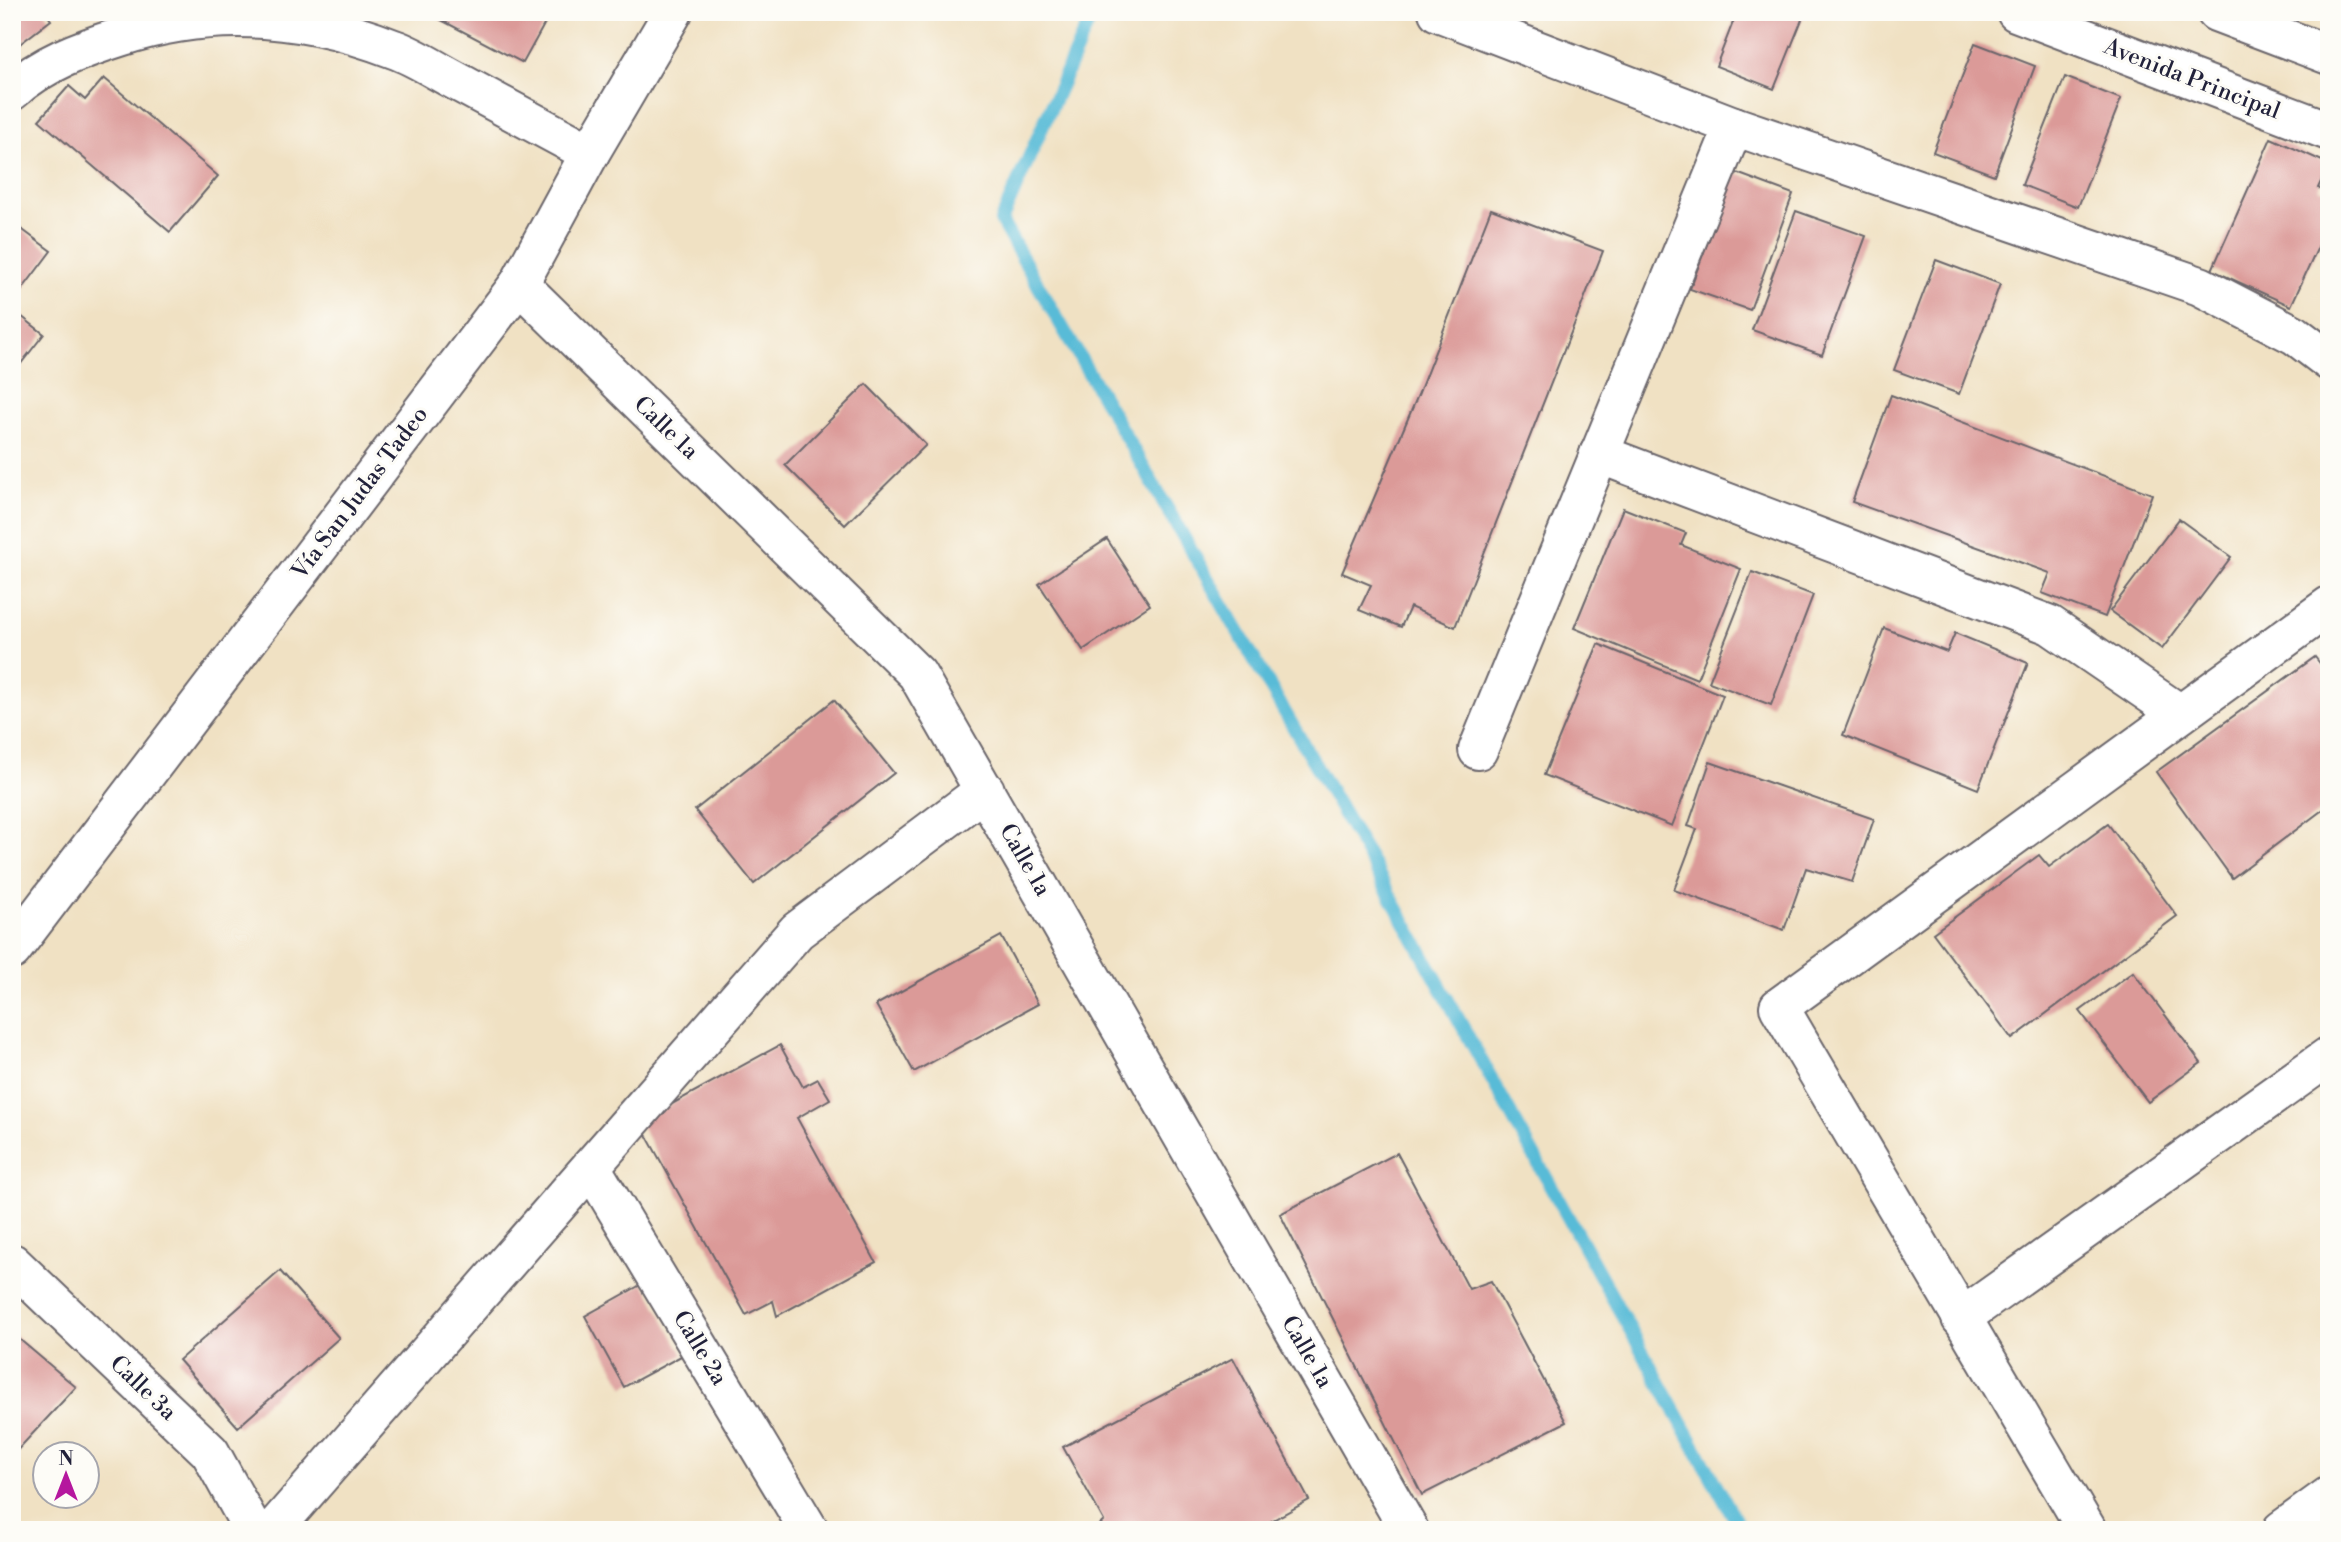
<svg xmlns="http://www.w3.org/2000/svg" width="2341" height="1542" font-family="'Libre Bodoni',serif">
  <style>
    .lines { fill: none; stroke-linecap: round; stroke-linejoin: round }
    .stream { stroke: #58bbd7; stroke-width: 14 }
    .building { fill: #db9a98 }
    .minor-casing { stroke: #6a656b; stroke-width: 42 }
    .minor { stroke: #fff; stroke-width: 38 }
    .labels { text-anchor: middle; dominant-baseline: central; stroke-width: 6; stroke-linejoin: round; paint-order: stroke }
    .street-label { font-size: 23px; fill: #22223b; stroke: #fdfcf7 }
  </style>
  <rect width="100%" height="100%" fill="#fdfcf7"/>
  <filter id="ink" filterUnits="userSpaceOnUse"><feTurbulence type="fractalNoise" baseFrequency=".0143" numOctaves="2"/><feDisplacementMap in="SourceGraphic" scale="14" xChannelSelector="R" yChannelSelector="G"/><feConvolveMatrix kernelMatrix="1 2 1 2 8 2 1 2 1" color-interpolation-filters="sRGB"/></filter>
  <filter id="wash" filterUnits="userSpaceOnUse"><feTurbulence type="fractalNoise" baseFrequency=".00686" numOctaves="4" result="noise"/><feDisplacementMap in="SourceGraphic" scale="28" xChannelSelector="R" yChannelSelector="G"/><feGaussianBlur stdDeviation="1.57" result="paint"/><feColorMatrix in="noise" values="0 0 0 0 0 0 0 0 0 0 0 0 0 0 0 0 0 1.4 0 .05"/><feComposite in="paint" operator="in"/></filter>
  <g filter="url(#wash)">
    <rect width="100%" height="100%" fill="#f0e1c3"/>
    <g class="lines">
      <path class="stream" d="M1093 12 1001 221 1376 870 1741 1530"/>
    </g>
    <g id="blocks">
      <g class="building">
        <path d="M12 12H45L51 20 12 50Z"/>
        <path d="M426 12H551L523 63Z"/>
        <path d="M1737 12H1805L1774 89 1716 66Z"/>
        <path d="M1975 43 2035 66 1994 175 1933 152Z"/>
        <path d="M2065 77 2121 99 2078 207 2022 185Z"/>
        <path d="M104 78 218 176 170 232 39 120 69 86 85 100Z"/>
        <path d="M2271 138 2329 164 2318 188 2329 193V223L2291 306 2212 270Z"/>
        <path d="M1734 172 1793 194 1750 310 1690 289Z"/>
        <path d="M1491 209 1603 251 1455 627 1410 607 1401 627 1359 610 1371 585 1342 573 1418 395Z"/>
        <path d="M1796 211 1866 236 1822 355 1752 330Z"/>
        <path d="M12 222 51 251 12 303Z"/>
        <path d="M1936 260 2000 284 1959 394 1894 370Z"/>
        <path d="M12 309 44 334 12 375Z"/>
        <path d="M866 384 926 445 845 525 785 465Z"/>
        <path d="M1891 395 2152 494 2105 617 2042 593 2050 573 1852 502Z"/>
        <path d="M1623 508 1686 533 1681 545 1741 569 1697 679 1574 628Z"/>
        <path d="M2179 519 2231 557 2162 649 2110 611Z"/>
        <path d="M1107 539 1150 605 1083 650 1039 584Z"/>
        <path d="M1752 572 1813 595 1771 705 1709 682Z"/>
        <path d="M1884 628 1947 652 1955 633 2028 663 1978 789 1843 735Z"/>
        <path d="M1598 644 1723 695 1672 826 1544 775Z"/>
        <path d="M2315 657 2329 675V805L2232 878 2156 772Z"/>
        <path d="M834 700 894 773 754 884 695 810Z"/>
        <path d="M1710 762 1874 819 1852 882 1806 868 1784 930 1674 890 1697 829 1688 826Z"/>
        <path d="M2108 824 2177 916 2012 1039 1933 933 2039 855 2049 867Z"/>
        <path d="M1001 936 1038 1004 914 1072 876 1005Z"/>
        <path d="M2133 972 2201 1063 2148 1102 2080 1011Z"/>
        <path d="M780 1045 803 1087 818 1079 830 1099 797 1118 876 1262 777 1316 773 1301 746 1315 639 1122Z"/>
        <path d="M1397 1153 1469 1289 1491 1281 1566 1422 1422 1495 1280 1214Z"/>
        <path d="M280 1271 339 1338 238 1427 179 1360Z"/>
        <path d="M644 1283 683 1355 624 1387 585 1316Z"/>
        <path d="M12 1333 76 1387 12 1456Z"/>
        <path d="M1233 1358 1309 1500 1255 1530H1098L1097 1527 1104 1521 1063 1447Z"/>
      </g>
    </g>
  </g>
  <g filter="url(#ink)">
    <use href="#blocks" fill-opacity="0" stroke="#6a656b" stroke-width="2"/>
    <g class="lines">
      <g class="minor-casing">
        <g id="minor">
          <path d="M1438 12 1734 126 2200 286 2295 335 2329 361"/>
          <path d="M2016 12 2329 131"/>
          <path d="M2216 12 2329 55"/>
          <path d="M12 91C41 64 82 49 120 37 212 7 304 14 394 49 417 57 438 72 460 83 503 106 547 130 590 153"/>
          <path d="M519 284 917 674 1409 1530"/>
          <path d="M1599 454 2050 625 2180 714"/>
          <path d="M1478 750 1734 126"/>
          <path d="M12 950 519 284 590 153 673 12"/>
          <path d="M591 1167 809 1530"/>
          <path d="M12 1263 210 1452 253 1530"/>
          <path d="M1961 1318 2329 1056"/>
          <path d="M273 1530 797 931 985 790"/>
          <path d="M2087 1530 1779 1007 2329 606"/>
          <path d="M2282 1530 2329 1496"/>
        </g>
      </g>
      <use href="#minor" class="minor"/>
    </g>
  </g>
  <g class="labels">
    <g class="street-label">
      <text transform="translate(2192 79) rotate(21)">Avenida Principal</text>
      <text transform="translate(666 428) rotate(44)">Calle 1a</text>
      <text transform="translate(360 493) rotate(-53)">Vía San Judas Tadeo</text>
      <text transform="translate(1025 860) rotate(60)">Calle 1a</text>
      <text transform="translate(700 1348) rotate(59)">Calle 2a</text>
      <text transform="translate(1307 1352) rotate(60)">Calle 1a</text>
      <text transform="translate(143 1388) rotate(44)">Calle 3a</text>
    </g>
  </g>
  <rect width="2341" height="1542" fill="none" stroke="#fdfcf7" stroke-width="42"/>
  <g transform="translate(66 1475)"><circle r="33" fill="#fdfcf7" stroke="#a5a5ac" stroke-width="2"/>
  <path d="M0-5L12 26L0 18L-12 26Z" fill="#b5179e"/>
  <text y="-10" font-size="19" font-weight="bold" text-anchor="middle" fill="#22223b">N</text>
  </g>
</svg>
